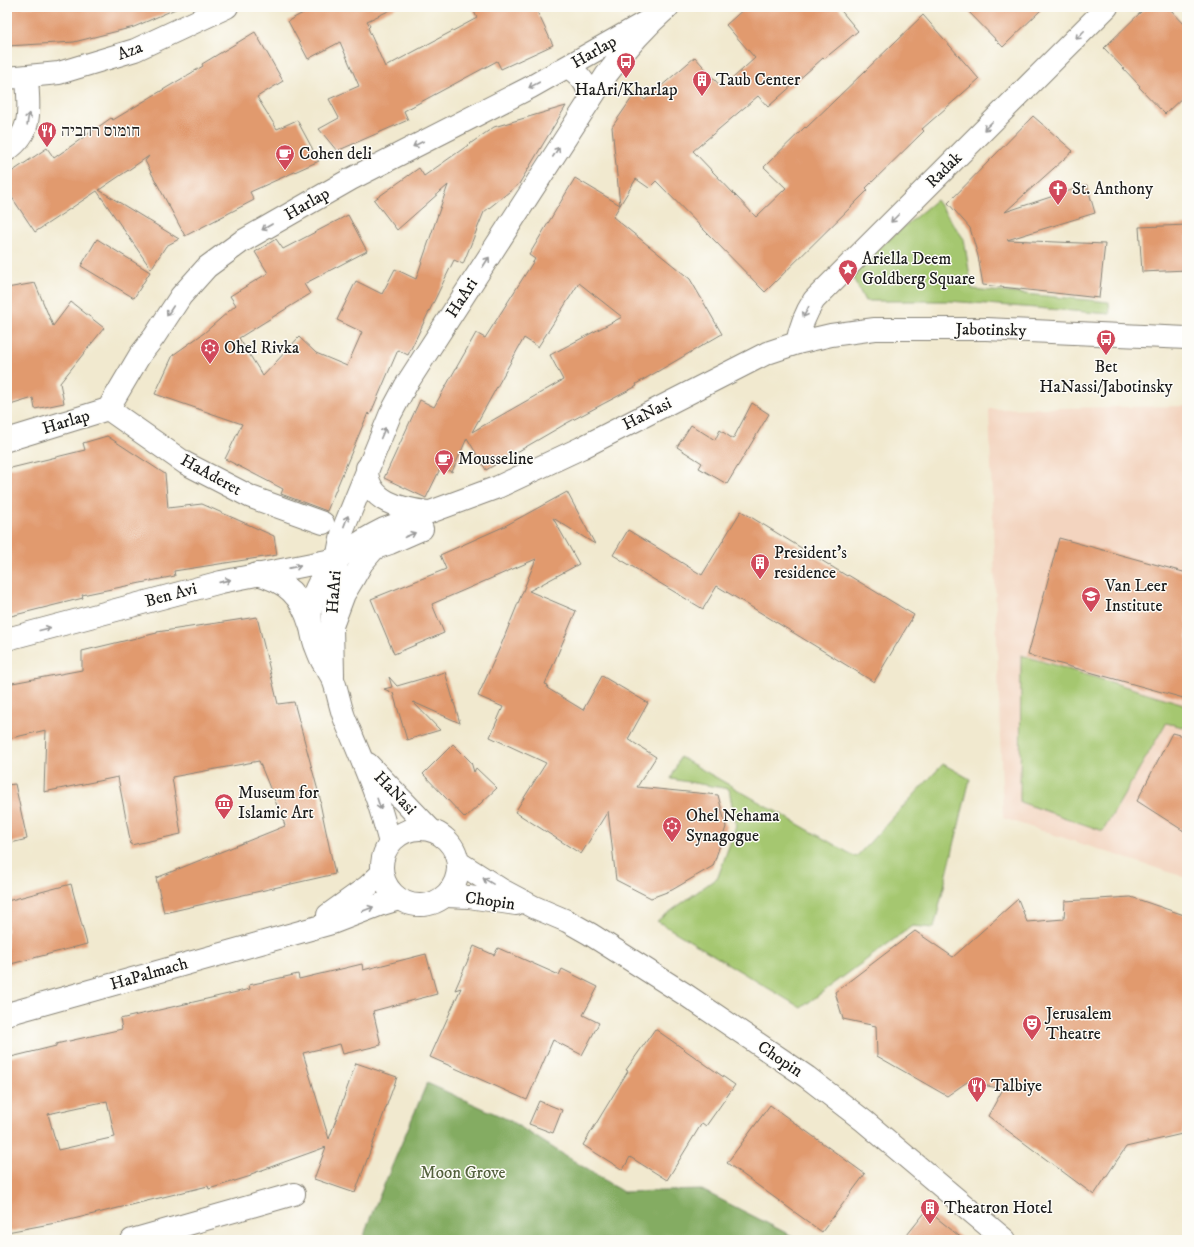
<svg xmlns="http://www.w3.org/2000/svg" width="1194" height="1247" font-family="'IM FELL DW Pica','Frank Ruhl Libre',serif">
  <style>
    .built { fill: #f3d4bf }
    .green { fill: #a5c76f; stroke: #607246 }
    .forest { fill: #84ac62; stroke: #50643f }
    .building { fill: #e19a6e; fill-rule: evenodd }
    .lines { fill: none; stroke-linecap: round; stroke-linejoin: round }
    .minor-casing { stroke: #868276; stroke-width: 24 }
    .tertiary-casing { stroke: #868276; stroke-width: 24 }
    .minor { stroke: #fff; stroke-width: 22 }
    .tertiary { stroke: #fff; stroke-width: 22 }
    .oneway { stroke: #999 }
    .labels { text-anchor: middle; dominant-baseline: central; stroke-width: 3; stroke-linejoin: round; paint-order: stroke }
    .street-label { font-size: 17px; fill: #1c1c1c; stroke: #fdfcf7 }
    .poi-label { font-size: 17px; fill: #1c1c1c; stroke: #fdfcf7; text-anchor: start }
    .park-label { font-size: 17px; fill: #53603d; stroke: #fdfcf7 }
  </style>
  <rect width="100%" height="100%" fill="#fdfcf7"/>
  <filter id="ink" filterUnits="userSpaceOnUse"><feTurbulence type="fractalNoise" baseFrequency=".025" numOctaves="2"/><feDisplacementMap in="SourceGraphic" scale="8" xChannelSelector="R" yChannelSelector="G"/><feConvolveMatrix kernelMatrix="1 2 1 2 8 2 1 2 1" color-interpolation-filters="sRGB"/></filter>
  <filter id="wash" filterUnits="userSpaceOnUse"><feTurbulence type="fractalNoise" baseFrequency=".012" numOctaves="4" result="noise"/><feDisplacementMap in="SourceGraphic" scale="16" xChannelSelector="R" yChannelSelector="G"/><feGaussianBlur stdDeviation="0.9" result="paint"/><feColorMatrix in="noise" values="0 0 0 0 0 0 0 0 0 0 0 0 0 0 0 0 0 1.4 0 .05"/><feComposite in="paint" operator="in"/></filter>
  <g filter="url(#wash)">
    <rect width="100%" height="100%" fill="#f1e9cf"/>
    <path class="built" d="M1187 406V878L1003 818 989 409Z"/>
    <g class="green">
      <path d="M936 200 964 239 972 289 1109 302 1110 314 949 301H865L850 272Z"/>
      <path d="M1021 655 1187 705V728L1166 723 1103 831 1020 802Z"/>
      <path d="M680 757 856 857 943 764 970 779 934 928 912 926 801 1008 657 921 718 877 736 826 729 789 671 779Z"/>
    </g>
    <path class="forest" d="M427 1083 509 1120 623 1192 702 1190 800 1240H363L368 1223Z"/>
    <g id="blocks">
      <g class="building">
        <path d="M7 7H180L134 27 74 42 7 46Z"/>
        <path d="M314 7H397L367 21 370 26 368 28 385 67 477 18 472 7H535L553 45 501 69 497 61 404 111 408 120 337 151 319 129 339 118 329 99 359 86 340 42 308 59 288 21Z"/>
        <path d="M746 7H838L858 31 824 59 823 58 768 107 758 96 693 151 756 217 786 188 764 167 805 127 806 128 923 15 979 79 922 129 924 131 866 188 868 190 765 292 656 181 649 188 636 179 620 205 612 127 636 92 645 100 695 57 722 88 755 58 726 25Z"/>
        <path d="M964 7H1044L1003 47Z"/>
        <path d="M1146 7H1168L1187 27V93L1165 114 1139 87 1140 86 1104 48Z"/>
        <path d="M255 32 283 81 257 97 277 129 297 120 319 161 250 192 254 200 185 236 145 161 149 156 99 190 179 239 166 246 151 269 97 191 35 232 7 190V175L47 148 54 158 111 118 113 120 151 97 203 66 202 64Z"/>
        <path d="M566 106 519 184 484 212 463 264 454 260 408 355 398 350 370 415 368 413 327 511 281 494 283 489 225 459 242 424 155 394 173 355 204 333 236 305 230 296 268 273 255 252 276 239 283 249 348 215 367 251 304 284 310 294 239 338 263 376 299 337 316 353 347 366 362 332 337 320 356 281 382 294 395 269 416 279 448 185 397 230 374 200 419 168 424 176 494 127Z"/>
        <path d="M1033 116 1073 151 1005 212 1087 185 1095 213 1007 240 1105 244 1099 298 983 285 978 256 970 228 948 203Z"/>
        <path d="M575 178 620 205 613 217 690 279 722 334 636 384 637 386 567 423 486 470 467 438 452 472 441 467 426 498 384 478 420 400 434 407 476 333 485 338 535 259 529 255ZM579 283 622 317 550 355 563 380 472 432 524 338 538 347Z"/>
        <path d="M1187 225V270L1142 272 1139 227Z"/>
        <path d="M97 239 150 272 134 298 81 266Z"/>
        <path d="M35 283 53 326 71 302 104 328 60 383 64 403 35 409 33 398 7 406V288Z"/>
        <path d="M752 403 769 414 727 484 699 468 702 463 677 447 691 425 715 440 720 430 733 439Z"/>
        <path d="M107 436 165 474 168 508 202 504 274 536 277 555 174 571 175 576 82 595 83 598 7 617V469L85 450 83 443Z"/>
        <path d="M567 492 595 544 553 518 579 564 529 591 576 611 545 684 548 685 547 688 583 710 602 676 648 703 628 739 656 757 637 787 718 795 726 827 713 866 672 890 651 898 616 880 608 811 581 854 515 812 546 763 490 737 503 707 478 696 501 645 536 559 432 604 444 633 394 654 371 599 446 569 440 555 503 527Z"/>
        <path d="M741 511 847 576 848 575 914 615 874 682 717 586 703 609 613 555 628 530 702 575Z"/>
        <path d="M1059 538 1187 573V699L1028 655Z"/>
        <path d="M257 617 278 704 294 702 321 802 320 803 335 874 164 913 156 878 285 826 281 813H280L259 761 172 777 181 834 131 845 118 777 44 792 46 730 7 739V684L82 670V651L157 633V632Z"/>
        <path d="M445 672 460 723 413 702 440 730 407 740 393 693 384 689 392 687 389 677 397 686Z"/>
        <path d="M1172 733 1187 737V833L1137 801Z"/>
        <path d="M453 744 471 762 474 772 476 768 497 788 465 818 423 774Z"/>
        <path d="M15 784 27 839 7 844V785Z"/>
        <path d="M71 884 87 944 7 965V901Z"/>
        <path d="M1131 897 1187 916V1113L1182 1134 1126 1147 1094 1195 988 1116 1003 1089 967 1082 947 1096 877 1056 876 1026 843 1019 835 992 915 931 953 957 1018 899 1027 922 1064 919 1065 901Z"/>
        <path d="M474 946 494 955 498 948 559 975 562 969 598 987 583 1015 599 1023 582 1055 553 1040 527 1100 430 1057 461 988 455 990Z"/>
        <path d="M426 954 437 994 373 1011 381 1045 343 1054 340 1044 303 1053 329 1139 356 1063 397 1077 355 1193 314 1179 326 1147 251 1174V1176L209 1189 208 1186 61 1222 7 1232V1058L56 1046V1044L122 1029 120 1019 250 989 249 985 298 974 299 979 362 964 363 970ZM107 1101 115 1137 58 1150 48 1114Z"/>
        <path d="M655 1029 735 1085 706 1126 702 1123 667 1180 630 1157 623 1170 583 1145 628 1071 626 1070Z"/>
        <path d="M539 1101 562 1110 553 1133 529 1124Z"/>
        <path d="M770 1105 865 1174 822 1232 727 1163Z"/>
        <path d="M927 1210 964 1240H903Z"/>
      </g>
    </g>
  </g>
  <g filter="url(#ink)">
    <use href="#blocks" fill-opacity="0" stroke="#868276" stroke-width="1"/>
    <g class="lines">
      <g class="minor-casing">
        <g id="minor">
          <path d="M7 150C35 131 28 106 27 77"/>
          <path d="M797 343C800 327 805 314 814 300L1107 7"/>
          <path d="M108 409 185 463 251 497 323 523"/>
          <path d="M7 440 108 409 140 355 154 337 181 296 207 267 241 242 351 179 531 87 651 19"/>
          <path d="M7 639 221 582 337 559"/>
          <path d="M132 1240 294 1194"/>
        </g>
      </g>
      <g class="tertiary-casing">
        <g id="tertiary">
          <path d="M568 67C580 75 588 84 590 99"/>
          <path d="M7 78 59 73 135 50 227 7"/>
          <path d="M367 468C366 502 402 509 428 512"/>
          <path d="M361 553 390 543 422 529"/>
          <path d="M257 574C286 582 301 595 310 625"/>
          <path d="M332 626C334 593 335 561 343 530L390 415 406 385 424 357 607 74C625 50 645 27 668 7"/>
          <path d="M333 675 332 626 344 594 353 579 362 563 374 549"/>
          <path d="M368 764 431 830"/>
          <circle cx="420" cy="867" r="38"/>
          <path d="M390 843C386 828 382 813 377 799 367 771 355 744 344 717 340 706 338 693 334 682 331 674 326 668 322 661 319 655 317 649 315 644 296 586 338 552 384 529L498 487 581 448 767 353 797 343 831 335 875 329H986L1187 338"/>
          <path d="M458 862 502 890 534 907 567 921 590 934 686 995 807 1077 864 1121 1005 1240"/>
          <path d="M446 896 469 897 516 904"/>
          <path d="M328 915 367 887 382 873"/>
          <path d="M7 1014 332 923 379 905 399 899"/>
        </g>
      </g>
      <use href="#minor" class="minor"/>
      <use href="#tertiary" class="tertiary"/>
    </g>
    <defs><path id="oneway-shaft" d="M-6 0H5M1.5-3L5.5 0L1.5 3" fill="none" stroke-width="1.6" stroke-linecap="round" stroke-linejoin="round"/></defs>
    <g class="oneway">
      <use href="#oneway-shaft" transform="translate(1080 35) rotate(135)"/>
      <use href="#oneway-shaft" transform="translate(534 85) rotate(152)"/>
      <use href="#oneway-shaft" transform="translate(28 119) rotate(-82)"/>
      <use href="#oneway-shaft" transform="translate(988 126) rotate(135)"/>
      <use href="#oneway-shaft" transform="translate(418 144) rotate(153)"/>
      <use href="#oneway-shaft" transform="translate(556 152) rotate(-57)"/>
      <use href="#oneway-shaft" transform="translate(895 218) rotate(135)"/>
      <use href="#oneway-shaft" transform="translate(267 227) rotate(150)"/>
      <use href="#oneway-shaft" transform="translate(486 262) rotate(-57)"/>
      <use href="#oneway-shaft" transform="translate(170 311) rotate(123)"/>
      <use href="#oneway-shaft" transform="translate(806 312) rotate(117)"/>
      <use href="#oneway-shaft" transform="translate(383 433) rotate(-67)"/>
      <use href="#oneway-shaft" transform="translate(346 521) rotate(-69)"/>
      <use href="#oneway-shaft" transform="translate(410 535) rotate(-23)"/>
      <use href="#oneway-shaft" transform="translate(295 567) rotate(-11)"/>
      <use href="#oneway-shaft" transform="translate(225 581) rotate(-13)"/>
      <use href="#oneway-shaft" transform="translate(45 629) rotate(-15)"/>
      <use href="#oneway-shaft" transform="translate(379 804) rotate(72)"/>
      <use href="#oneway-shaft" transform="translate(488 881) rotate(-149)"/>
      <use href="#oneway-shaft" transform="translate(368 909) rotate(-21)"/>
    </g>
  </g>
  <defs>
    <g id="bus-pin" transform="scale(1)"><path d="M0 17L-7.5 6A9.5 9.5 0 1 1 7.5 6Z" fill="#d1495b" stroke="#fdfcf7"/><path d="M-5-6H5V4H4V6H2V4H-2V6H-4V4H-5ZM-3.5-4V0h7V-4ZM-3.5 1.2v1.5H-2V1.2ZM2 1.2v1.5H3.5V1.2Z" fill="#fff"/></g>
    <g id="building-pin" transform="scale(1)"><path d="M0 17L-7.5 6A9.5 9.5 0 1 1 7.5 6Z" fill="#d1495b" stroke="#fdfcf7"/><path d="M-4-6H4V6H1V3H-1V6H-4ZM-2.5-4.3h1.7v1.8h-1.7ZM.8-4.3h1.7v1.8H.8ZM-2.5-1h1.7V.8h-1.7ZM.8-1h1.7V.8H.8Z" fill="#fff"/></g>
    <g id="restaurant-pin" transform="scale(1)"><path d="M0 17L-7.5 6A9.5 9.5 0 1 1 7.5 6Z" fill="#d1495b" stroke="#fdfcf7"/><path d="M-5-6h1v4h1v-4h1v4h1v-4h1v5L-1.5 .5V6h-2V.5L-5-1ZM5-6V6H3V1.5H1.5Q1.5-4 5-6Z" fill="#fff"/></g>
    <g id="cafe-pin" transform="scale(1)"><path d="M0 17L-7.5 6A9.5 9.5 0 1 1 7.5 6Z" fill="#d1495b" stroke="#fdfcf7"/><path d="M-5.5-4.5H6V0H3Q3 3.5 0 3.5H-2.5Q-5.5 3.5-5.5 0ZM3-3.2v2h1.7v-2ZM-6 4.5H4V6H-6Z" fill="#fff"/></g>
    <g id="church-pin" transform="scale(1)"><path d="M0 17L-7.5 6A9.5 9.5 0 1 1 7.5 6Z" fill="#d1495b" stroke="#fdfcf7"/><path d="M-1.2-6h2.4v3.5h3.3v2.4h-3.3V6h-2.4V-.1h-3.3v-2.4h3.3Z" fill="#fff"/></g>
    <g id="sight-pin" transform="scale(1)"><path d="M0 17L-7.5 6A9.5 9.5 0 1 1 7.5 6Z" fill="#d1495b" stroke="#fdfcf7"/><path d="M0-6L1.8-2.2L6-1.7L2.9 1.2L3.7 5.4L0 3.3L-3.7 5.4L-2.9 1.2L-6-1.7L-1.8-2.2Z" fill="#fff"/></g>
    <g id="synagogue-pin" transform="scale(1)"><path d="M0 17L-7.5 6A9.5 9.5 0 1 1 7.5 6Z" fill="#d1495b" stroke="#fdfcf7"/><path d="M0-6.5L5.6 3.2H-5.6ZM0 6.5L5.6-3.2H-5.6Z" fill="#fff"/></g>
    <g id="university-pin" transform="scale(1)"><path d="M0 17L-7.5 6A9.5 9.5 0 1 1 7.5 6Z" fill="#d1495b" stroke="#fdfcf7"/><path d="M0-5L7-2L0 1L-7-2ZM-4 1L0 2.5L4 1V4Q0 6-4 4Z" fill="#fff"/></g>
    <g id="museum-pin" transform="scale(1)"><path d="M0 17L-7.5 6A9.5 9.5 0 1 1 7.5 6Z" fill="#d1495b" stroke="#fdfcf7"/><path d="M0-6L6-3V-2H-6V-3ZM-5-1h2V3h-2ZM-1-1h2V3h-2ZM3-1h2V3H3ZM-6 4H6V6H-6Z" fill="#fff"/></g>
    <g id="theatre-pin" transform="scale(1)"><path d="M0 17L-7.5 6A9.5 9.5 0 1 1 7.5 6Z" fill="#d1495b" stroke="#fdfcf7"/><path d="M-5-5.5Q0-4 5-5.5V0Q5 5 0 6Q-5 5-5 0ZM-3.3-2.5H-1v1.5H-3.3ZM1-2.5H3.3v1.5H1ZM-2.8 1Q0 5.5 2.8 1Z" fill="#fff"/></g>
  </defs>
  <g fill-rule="evenodd">
    <use href="#bus-pin" x="626" y="62"/>
    <use href="#building-pin" x="702" y="80"/>
    <use href="#restaurant-pin" x="47" y="131"/>
    <use href="#cafe-pin" x="285" y="154"/>
    <use href="#church-pin" x="1058" y="189"/>
    <use href="#sight-pin" x="848" y="269"/>
    <use href="#bus-pin" x="1106" y="339"/>
    <use href="#synagogue-pin" x="210" y="348"/>
    <use href="#cafe-pin" x="444" y="459"/>
    <use href="#building-pin" x="760" y="563"/>
    <use href="#university-pin" x="1091" y="596"/>
    <use href="#museum-pin" x="224" y="803"/>
    <use href="#synagogue-pin" x="672" y="826"/>
    <use href="#theatre-pin" x="1032" y="1024"/>
    <use href="#restaurant-pin" x="977" y="1086"/>
    <use href="#building-pin" x="930" y="1208"/>
  </g>
  <g class="labels">
    <g class="street-label">
      <text transform="translate(130 51) rotate(-20)">Aza</text>
      <text transform="translate(594 52) rotate(-30)">Harlap</text>
      <text transform="translate(944 170) rotate(-45)">Radak</text>
      <text transform="translate(307 204) rotate(-30)">Harlap</text>
      <text transform="translate(462 298) rotate(-57)">HaAri</text>
      <text transform="translate(991 330) rotate(1)">Jabotinsky</text>
      <text transform="translate(647 414) rotate(-27)">HaNasi</text>
      <text transform="translate(66 422) rotate(-17)">Harlap</text>
      <text transform="translate(211 475) rotate(29)">HaAderet</text>
      <text transform="translate(334 592) rotate(-86)">HaAri</text>
      <text transform="translate(171 595) rotate(-15)">Ben Avi</text>
      <text transform="translate(395 793) rotate(46)">HaNasi</text>
      <text transform="translate(490 901) rotate(8)">Chopin</text>
      <text transform="translate(149 974) rotate(-16)">HaPalmach</text>
      <text transform="translate(780 1059) rotate(34)">Chopin</text>
    </g>
    <g class="poi-label">
      <text x="716" y="80">Taub Center</text>
      <text x="626" y="90" text-anchor="middle">HaAri/Kharlap</text>
      <text x="61" y="131">חומוס רחביה</text>
      <text x="299" y="154">Cohen deli</text>
      <text x="1072" y="189">St. Anthony</text>
      <text x="862" y="259">Ariella Deem<tspan x="862" dy="20">Goldberg Square</tspan></text>
      <text x="224" y="348">Ohel Rivka</text>
      <text x="1106" y="367" text-anchor="middle">Bet<tspan x="1106" dy="20">HaNassi/Jabotinsky</tspan></text>
      <text x="458" y="459">Mousseline</text>
      <text x="774" y="553">President's<tspan x="774" dy="20">residence</tspan></text>
      <text x="1105" y="586">Van Leer<tspan x="1105" dy="20">Institute</tspan></text>
      <text x="238" y="793">Museum for<tspan x="238" dy="20">Islamic Art</tspan></text>
      <text x="686" y="816">Ohel Nehama<tspan x="686" dy="20">Synagogue</tspan></text>
      <text x="1046" y="1014">Jerusalem<tspan x="1046" dy="20">Theatre</tspan></text>
      <text x="991" y="1086">Talbiye</text>
      <text x="944" y="1208">Theatron Hotel</text>
    </g>
    <g class="park-label">
      <text x="463" y="1173">Moon Grove</text>
    </g>
  </g>
  <rect width="1194" height="1247" fill="none" stroke="#fdfcf7" stroke-width="24"/>
</svg>
